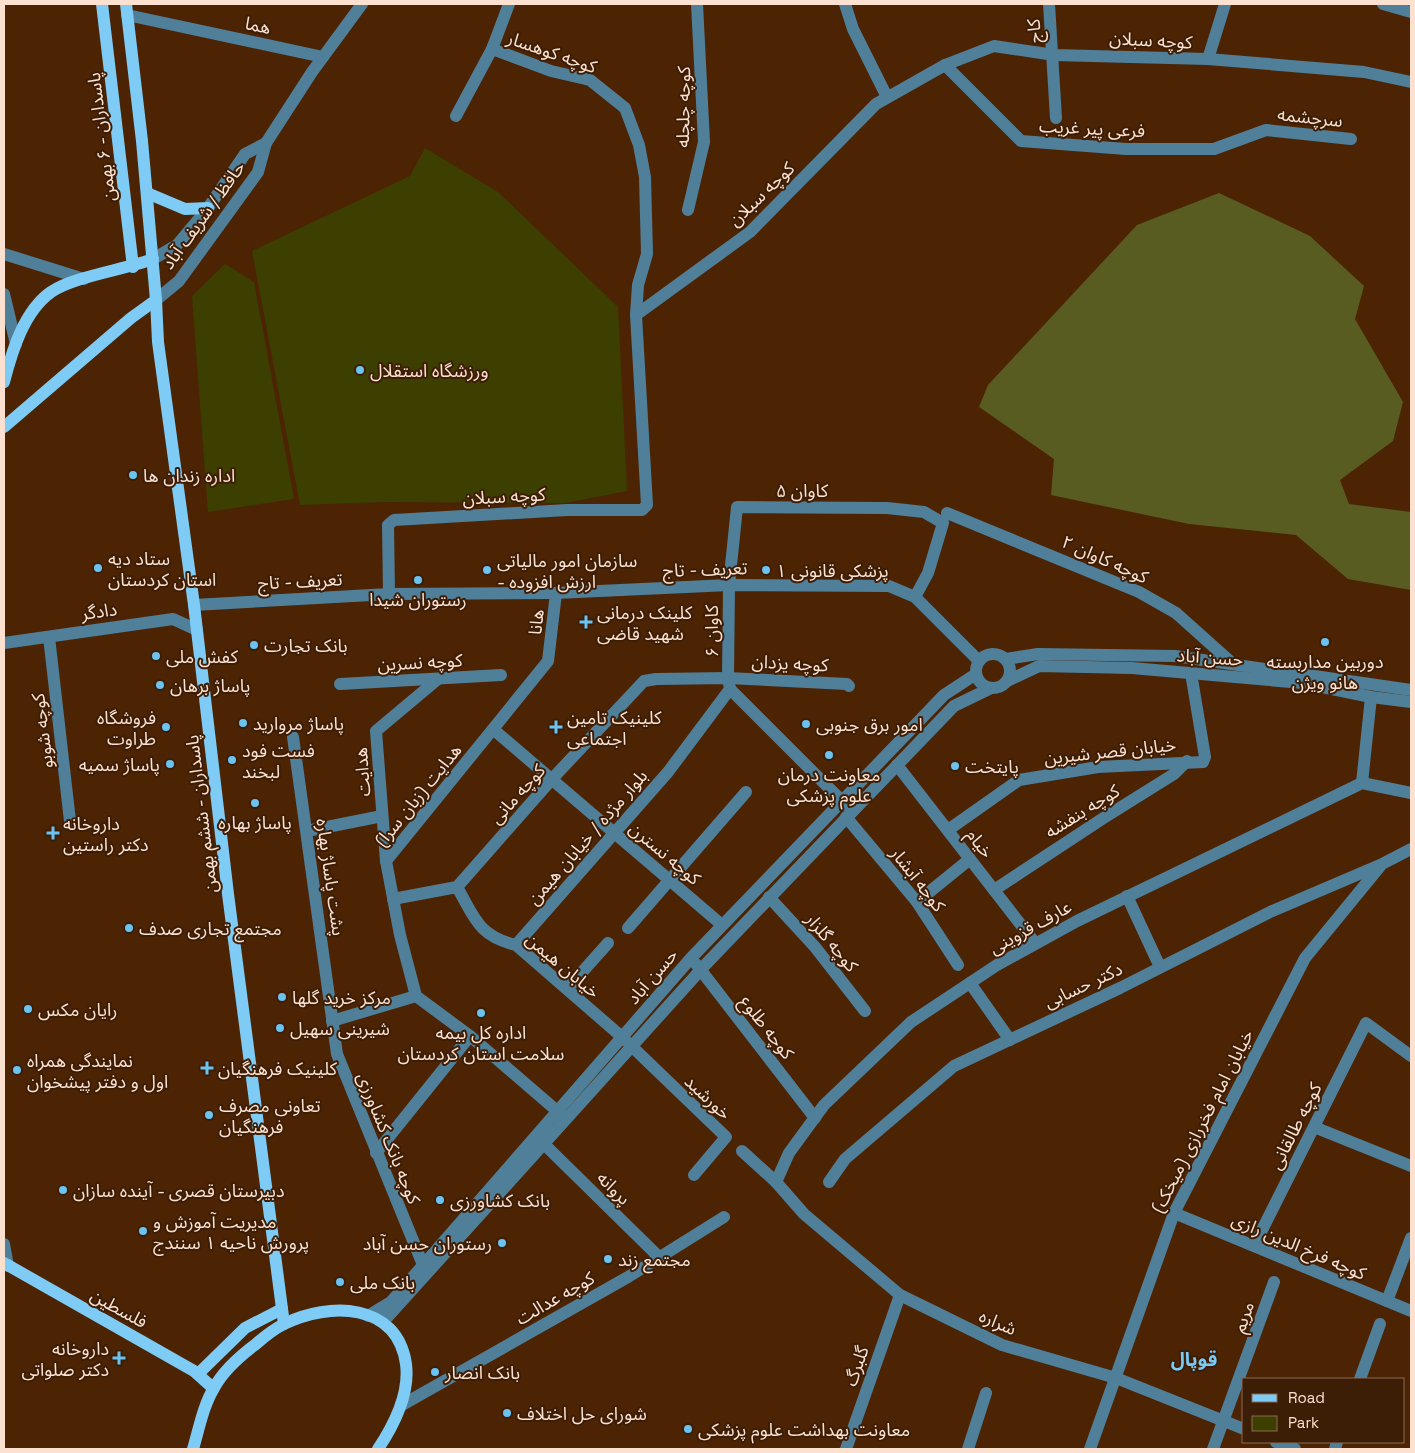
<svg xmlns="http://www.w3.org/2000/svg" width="1415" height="1453" font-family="'Space Grotesk','Noto Sans Arabic',sans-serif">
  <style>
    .green { fill: #3c3f00 }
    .forest { fill: #585c20 }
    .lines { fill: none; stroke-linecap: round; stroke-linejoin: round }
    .minor { stroke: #507f99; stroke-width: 12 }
    .major { stroke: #7ecbf5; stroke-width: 12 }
    .poi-dot { fill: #6ac3f1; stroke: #3c1d06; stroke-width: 2 }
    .labels { text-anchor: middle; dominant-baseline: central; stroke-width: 4; stroke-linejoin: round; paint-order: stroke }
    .street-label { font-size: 18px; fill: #fce1d1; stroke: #3c1d06 }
    .poi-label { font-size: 18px; fill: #fce1d1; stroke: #3c1d06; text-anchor: start }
    .neighbourhood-label { font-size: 19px; font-weight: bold; fill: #7acaf5; stroke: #3c1d06 }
  </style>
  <rect width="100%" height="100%" fill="#4c2404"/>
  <g class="green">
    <path d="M425 148 498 192 618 307 627 491 565 503 384 502 300 505 252 251 410 176Z"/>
    <path d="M225 264 254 282 294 499 208 512 192 296Z"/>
  </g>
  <path class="forest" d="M1219 193 1310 236 1364 286 1355 319 1403 402 1393 441 1340 480 1349 504 1411 512V590L1348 579 1296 535 1189 524 1051 495 1054 459 979 407 988 385 1137 225Z"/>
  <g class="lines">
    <g class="minor">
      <path d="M845 4 853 29 887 97"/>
      <path d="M1049 4 1056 118"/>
      <path d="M1383 4 1411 12"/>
      <path d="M127 15 323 57"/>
      <path d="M492 49 551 71 590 80 625 108 639 145 645 177 647 254 638 285 636 315"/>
      <path d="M1208 59 1225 4"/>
      <path d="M945 65 1021 141 1126 149H1214L1266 130 1351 139"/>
      <path d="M456 116 492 49 509 4"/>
      <path d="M688 210 704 142 697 4"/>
      <path d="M4 254 84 279"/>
      <path d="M153 259 177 245 208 208 245 154 266 143"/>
      <path d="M4 294 16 344"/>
      <path d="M156 300 179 281 258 172 266 143 312 72 362 4"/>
      <path d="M947 513 1139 592 1176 613 1233 664"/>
      <path d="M556 593 548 661 386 861 400 935 416 996 470 1036 563 1116"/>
      <path d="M389 594 388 525 394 520 567 510H642L647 505 636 315 750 232 876 104 945 65 994 46 1054 55 1208 59 1364 72 1411 82"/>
      <path d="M194 605 389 594 556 593 729 585 889 586 915 597 979 661"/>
      <path d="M49 637 70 821"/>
      <path d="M4 643 173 619 197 630"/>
      <circle cx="993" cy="671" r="17"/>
      <path d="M1006 659 1038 654 1175 656 1411 690"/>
      <path d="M1007 681 1039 666 1132 668 1303 683 1371 697 1411 702"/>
      <path d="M340 684 501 675"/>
      <path d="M730 689 847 806"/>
      <path d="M494 730 722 925"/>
      <path d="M293 737 337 1054 423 1265"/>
      <path d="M897 765 1035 943"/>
      <path d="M1362 783 1371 697"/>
      <path d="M846 817 917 902 958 965"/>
      <path d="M948 830 1019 780 1098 767 1203 762 1205 757 1191 673"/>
      <path d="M307 831 382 816"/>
      <path d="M386 861 376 731 438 679"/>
      <path d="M457 887C475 918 478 936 516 945L622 1037 726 1137 694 1175"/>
      <path d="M994 890 1102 819 1174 774 1187 761"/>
      <path d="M1127 896 1160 967"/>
      <path d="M769 897 815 947 865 1011"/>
      <path d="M393 899 457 887 552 779 644 681 656 679 728 678 847 684 849 686"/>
      <path d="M917 902 970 859"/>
      <path d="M628 928 746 792"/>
      <path d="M516 945 668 772 730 689 728 678 729 585 737 507 887 508 924 512 943 523 928 573 915 597"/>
      <path d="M696 964 815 1118"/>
      <path d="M970 983 1010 1040"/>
      <path d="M567 989 608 943"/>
      <path d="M332 1021 416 996"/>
      <path d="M1314 1127 1411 1166"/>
      <path d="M544 1144 660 1258"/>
      <path d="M742 1151 776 1182 804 1214 900 1295 1002 1345 1116 1378 1244 1429"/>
      <path d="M376 1153 470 1036"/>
      <path d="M776 1182 789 1153 824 1105 911 1022 997 965 1077 921 1362 783 1411 793"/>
      <path d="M829 1182 845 1159 954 1066 1120 988 1270 912 1380 865"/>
      <path d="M1174 1213 1411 1311"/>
      <path d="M4 1244 8 1266"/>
      <path d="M1254 1246 1366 1023 1411 1056"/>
      <path d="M1387 1301 1411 1238"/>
      <path d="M368 1316 391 1302 691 958 944 695 976 674"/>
      <path d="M383 1322 706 964 954 706 991 688"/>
      <path d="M1360 1379 1380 1324"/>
      <path d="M402 1405 628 1277 724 1217"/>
      <path d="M1276 1442 1295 1449"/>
      <path d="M846 1449 900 1295"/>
      <path d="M968 1449 986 1393"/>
      <path d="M1090 1449 1174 1213 1305 958 1382 864 1411 849"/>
      <path d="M1213 1449 1274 1282"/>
      <path d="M1335 1449 1337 1442"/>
    </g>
    <g class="major">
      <path d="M102 4 133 267"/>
      <path d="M147 193 185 209 208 208"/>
      <path d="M156 300 158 342 194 605 228 894 284 1324"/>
      <path d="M4 382C12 351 24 311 51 292 75 276 124 270 153 259"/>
      <path d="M4 427 131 318 156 300 142 141 126 4"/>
      <path d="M4 1263 194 1371 213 1388"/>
      <path d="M198 1374 245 1328 282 1309"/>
      <path d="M193 1449C199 1429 203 1406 214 1388 223 1371 240 1356 256 1344 264 1337 274 1329 284 1324 329 1302 397 1302 406 1364 410 1394 394 1425 378 1449"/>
    </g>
  </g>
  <g class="poi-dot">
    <circle cx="360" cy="370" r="5"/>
    <circle cx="133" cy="475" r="5"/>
    <circle cx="98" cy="568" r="5"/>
    <circle cx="487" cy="570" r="5"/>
    <circle cx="766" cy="570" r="5"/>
    <circle cx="418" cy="580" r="5"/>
    <path d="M583.5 614.5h5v5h5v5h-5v5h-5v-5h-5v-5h5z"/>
    <circle cx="1325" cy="642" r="5"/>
    <circle cx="254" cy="645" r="5"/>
    <circle cx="156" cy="656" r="5"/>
    <circle cx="160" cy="685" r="5"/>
    <circle cx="243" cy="723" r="5"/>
    <circle cx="806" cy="724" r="5"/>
    <circle cx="166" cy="727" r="5"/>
    <path d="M553.5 719.5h5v5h5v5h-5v5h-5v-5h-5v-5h5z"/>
    <circle cx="829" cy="755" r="5"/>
    <circle cx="232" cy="760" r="5"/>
    <circle cx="170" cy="764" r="5"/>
    <circle cx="955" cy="766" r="5"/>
    <circle cx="255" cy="803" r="5"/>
    <path d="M50.5 825.5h5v5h5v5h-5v5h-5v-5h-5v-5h5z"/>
    <circle cx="129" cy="928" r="5"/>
    <circle cx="282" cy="997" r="5"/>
    <circle cx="28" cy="1009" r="5"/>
    <circle cx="481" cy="1013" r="5"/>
    <circle cx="280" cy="1028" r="5"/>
    <path d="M204.5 1060.5h5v5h5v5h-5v5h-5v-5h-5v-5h5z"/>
    <circle cx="17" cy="1070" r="5"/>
    <circle cx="209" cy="1115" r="5"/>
    <circle cx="63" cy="1190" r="5"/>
    <circle cx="440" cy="1200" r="5"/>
    <circle cx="143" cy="1231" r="5"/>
    <circle cx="502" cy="1243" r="5"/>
    <circle cx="608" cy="1259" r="5"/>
    <circle cx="340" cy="1282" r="5"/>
    <path d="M116.5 1350.5h5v5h5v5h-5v5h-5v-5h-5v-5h5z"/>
    <circle cx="435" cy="1372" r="5"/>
    <circle cx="507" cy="1413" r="5"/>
    <circle cx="688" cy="1429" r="5"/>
  </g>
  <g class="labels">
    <g class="street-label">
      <text transform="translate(258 25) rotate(12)">هما</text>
      <text transform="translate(1034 31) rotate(-95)">کاج</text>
      <text transform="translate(1151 40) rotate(3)">کوچه سبلان</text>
      <text transform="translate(552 52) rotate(19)">کوچه کوهسار</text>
      <text transform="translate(683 107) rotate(-89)">کوچه چلچله</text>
      <text transform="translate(1310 117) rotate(6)">سرچشمه</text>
      <text transform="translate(1092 128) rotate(3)">فرعی پیر غریب</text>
      <text transform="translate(101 137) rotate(-97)">پاسداران - ۶ بهمن</text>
      <text transform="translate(761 194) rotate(-44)">کوچه سبلان</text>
      <text transform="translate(203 215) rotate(-54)">حافظ / شریف آباد</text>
      <text x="802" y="490">کاوان ۵</text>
      <text transform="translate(504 496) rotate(-3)">کوچه سبلان</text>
      <text transform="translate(1105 559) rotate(24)">کوچه کاوان ۲</text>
      <text transform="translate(705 569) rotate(-2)">تعریف - تاج</text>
      <text transform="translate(300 581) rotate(-3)">تعریف - تاج</text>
      <text transform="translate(99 611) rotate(-8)">دادگر</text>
      <text transform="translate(536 622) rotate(-84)">هانا</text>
      <text transform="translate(711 631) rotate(-90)">کاوان ۶</text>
      <text transform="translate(1210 657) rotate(4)">حسن آباد</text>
      <text transform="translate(420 662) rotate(-3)">کوچه نسرین</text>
      <text transform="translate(790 663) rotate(3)">کوچه یزدان</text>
      <text transform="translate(42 731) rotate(-97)">کوچه شوبو</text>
      <text transform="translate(1110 751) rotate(-6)">خیابان قصر شیرین</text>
      <text transform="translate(362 772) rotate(-94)">هدایت</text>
      <text transform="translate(517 794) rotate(-48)">کوچه مانی</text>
      <text transform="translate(418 795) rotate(-51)">هدایت (زبان سرا)</text>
      <text transform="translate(1082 811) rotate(-32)">کوچه بنفشه</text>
      <text transform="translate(201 814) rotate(-97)">پاسداران - ششم بهمن</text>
      <text transform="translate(587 837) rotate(-49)">بلوار مژده / خیابان هیمن</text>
      <text transform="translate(980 843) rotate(52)">خیام</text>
      <text transform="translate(665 853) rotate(40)">کوچه نسترن</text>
      <text transform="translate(331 877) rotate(82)">پشت پاساژ بهاره</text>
      <text transform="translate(918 879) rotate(52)">کوچه آبشار</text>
      <text transform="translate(1030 927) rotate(-29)">عارف قزوینی</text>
      <text transform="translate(832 942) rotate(50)">کوچه گلزار</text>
      <text transform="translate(563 965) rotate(40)">خیابان هیمن</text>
      <text transform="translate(652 976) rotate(-49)">حسن آباد</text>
      <text transform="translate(1083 985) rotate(-25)">دکتر حسابی</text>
      <text transform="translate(767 1027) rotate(52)">کوچه طلوع</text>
      <text transform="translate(708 1097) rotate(43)">خورشید</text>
      <text transform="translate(1202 1121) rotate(-63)">خیابان امام فخررازی (میخک)</text>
      <text transform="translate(1295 1126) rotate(-63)">کوچه طالقانی</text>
      <text transform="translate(389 1138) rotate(68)">کوچه بانک کشاورزی</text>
      <text transform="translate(614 1188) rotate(45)">پروانه</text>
      <text transform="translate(1299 1246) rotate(23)">کوچه فرخ الدین رازی</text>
      <text transform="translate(555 1298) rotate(-30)">کوچه عدالت</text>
      <text transform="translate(119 1308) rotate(29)">فلسطین</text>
      <text transform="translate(1243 1317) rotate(-70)">مریم</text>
      <text transform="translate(998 1322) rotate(23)">شراره</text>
      <text transform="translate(856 1366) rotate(-71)">گلبرگ</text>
    </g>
    <g class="poi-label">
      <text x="370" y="370">ورزشگاه استقلال</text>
      <text x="143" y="475">اداره زندان ها</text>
      <text x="108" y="558">ستاد دیه<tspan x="108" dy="21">استان کردستان</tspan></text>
      <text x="497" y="560">سازمان امور مالیاتی<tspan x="497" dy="21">- ارزش افزوده</tspan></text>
      <text x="776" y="570">پزشکی قانونی ۱</text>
      <text x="418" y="599" text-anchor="middle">رستوران شیدا</text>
      <text x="597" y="612">کلینک درمانی<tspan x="597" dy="21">شهید قاضی</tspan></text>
      <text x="264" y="645">بانک تجارت</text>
      <text x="166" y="656">کفش ملی</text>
      <text x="1325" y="661" text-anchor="middle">دوربین مداربسته<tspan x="1325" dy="21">هانو ویژن</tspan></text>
      <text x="170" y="685">پاساژ برهان</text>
      <text x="156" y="717" text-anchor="end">فروشگاه<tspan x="156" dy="21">طراوت</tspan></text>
      <text x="567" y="717">کلینیک تامین<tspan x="567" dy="21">اجتماعی</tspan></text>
      <text x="253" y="723">پاساژ مروارید</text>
      <text x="816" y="724">امور برق جنوبی</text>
      <text x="242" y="750">فست فود<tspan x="242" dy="21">لبخند</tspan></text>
      <text x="160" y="764" text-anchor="end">پاساژ سمیه</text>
      <text x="965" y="766">پایتخت</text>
      <text x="829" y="774" text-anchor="middle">معاونت درمان<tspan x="829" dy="21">علوم پزشکی</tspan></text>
      <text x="255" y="822" text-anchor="middle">پاساژ بهاره</text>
      <text x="63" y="823">داروخانه<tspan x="63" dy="21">دکتر راستین</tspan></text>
      <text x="139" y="928">مجتمع تجاری صدف</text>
      <text x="292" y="997">مرکز خرید گلها</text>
      <text x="38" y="1009">رایان مکس</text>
      <text x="290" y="1028">شیرینی سهیل</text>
      <text x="481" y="1032" text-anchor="middle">اداره کل بیمه<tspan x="481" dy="21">سلامت استان کردستان</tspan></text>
      <text x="27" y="1060">نمایندگی همراه<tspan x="27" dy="21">اول و دفتر پیشخوان</tspan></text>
      <text x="218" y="1068">کلینیک فرهنگیان</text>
      <text x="219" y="1105">تعاونی مصرف<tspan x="219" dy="21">فرهنگیان</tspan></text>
      <text x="73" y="1190">دبیرستان قصری - آینده سازان</text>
      <text x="450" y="1200">بانک کشاورزی</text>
      <text x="153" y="1221">مدیریت آموزش و<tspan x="153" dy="21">پرورش ناحیه ۱ سنندج</tspan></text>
      <text x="492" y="1243" text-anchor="end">رستوران حسن آباد</text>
      <text x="618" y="1259">مجتمع زند</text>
      <text x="350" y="1282">بانک ملی</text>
      <text x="109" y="1348" text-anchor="end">داروخانه<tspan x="109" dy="21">دکتر صلواتی</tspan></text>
      <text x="445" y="1372">بانک انصار</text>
      <text x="517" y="1413">شورای حل اختلاف</text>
      <text x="698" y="1429">معاونت بهداشت علوم پزشکی</text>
    </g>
    <g class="neighbourhood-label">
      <text x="1194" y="1359">قوپال</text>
    </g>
  </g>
  <rect width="1415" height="1453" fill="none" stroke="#fce1d1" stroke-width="10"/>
  <rect x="1242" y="1378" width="162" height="65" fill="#3c1d06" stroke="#896b57"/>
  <rect x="1252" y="1394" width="25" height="8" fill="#7ecbf5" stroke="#896b57"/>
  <text x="1288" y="1403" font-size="15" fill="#fce1d1">Road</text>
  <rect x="1252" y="1416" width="25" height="15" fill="#3c3f00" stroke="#896b57"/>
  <text x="1288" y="1428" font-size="15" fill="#fce1d1">Park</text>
</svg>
